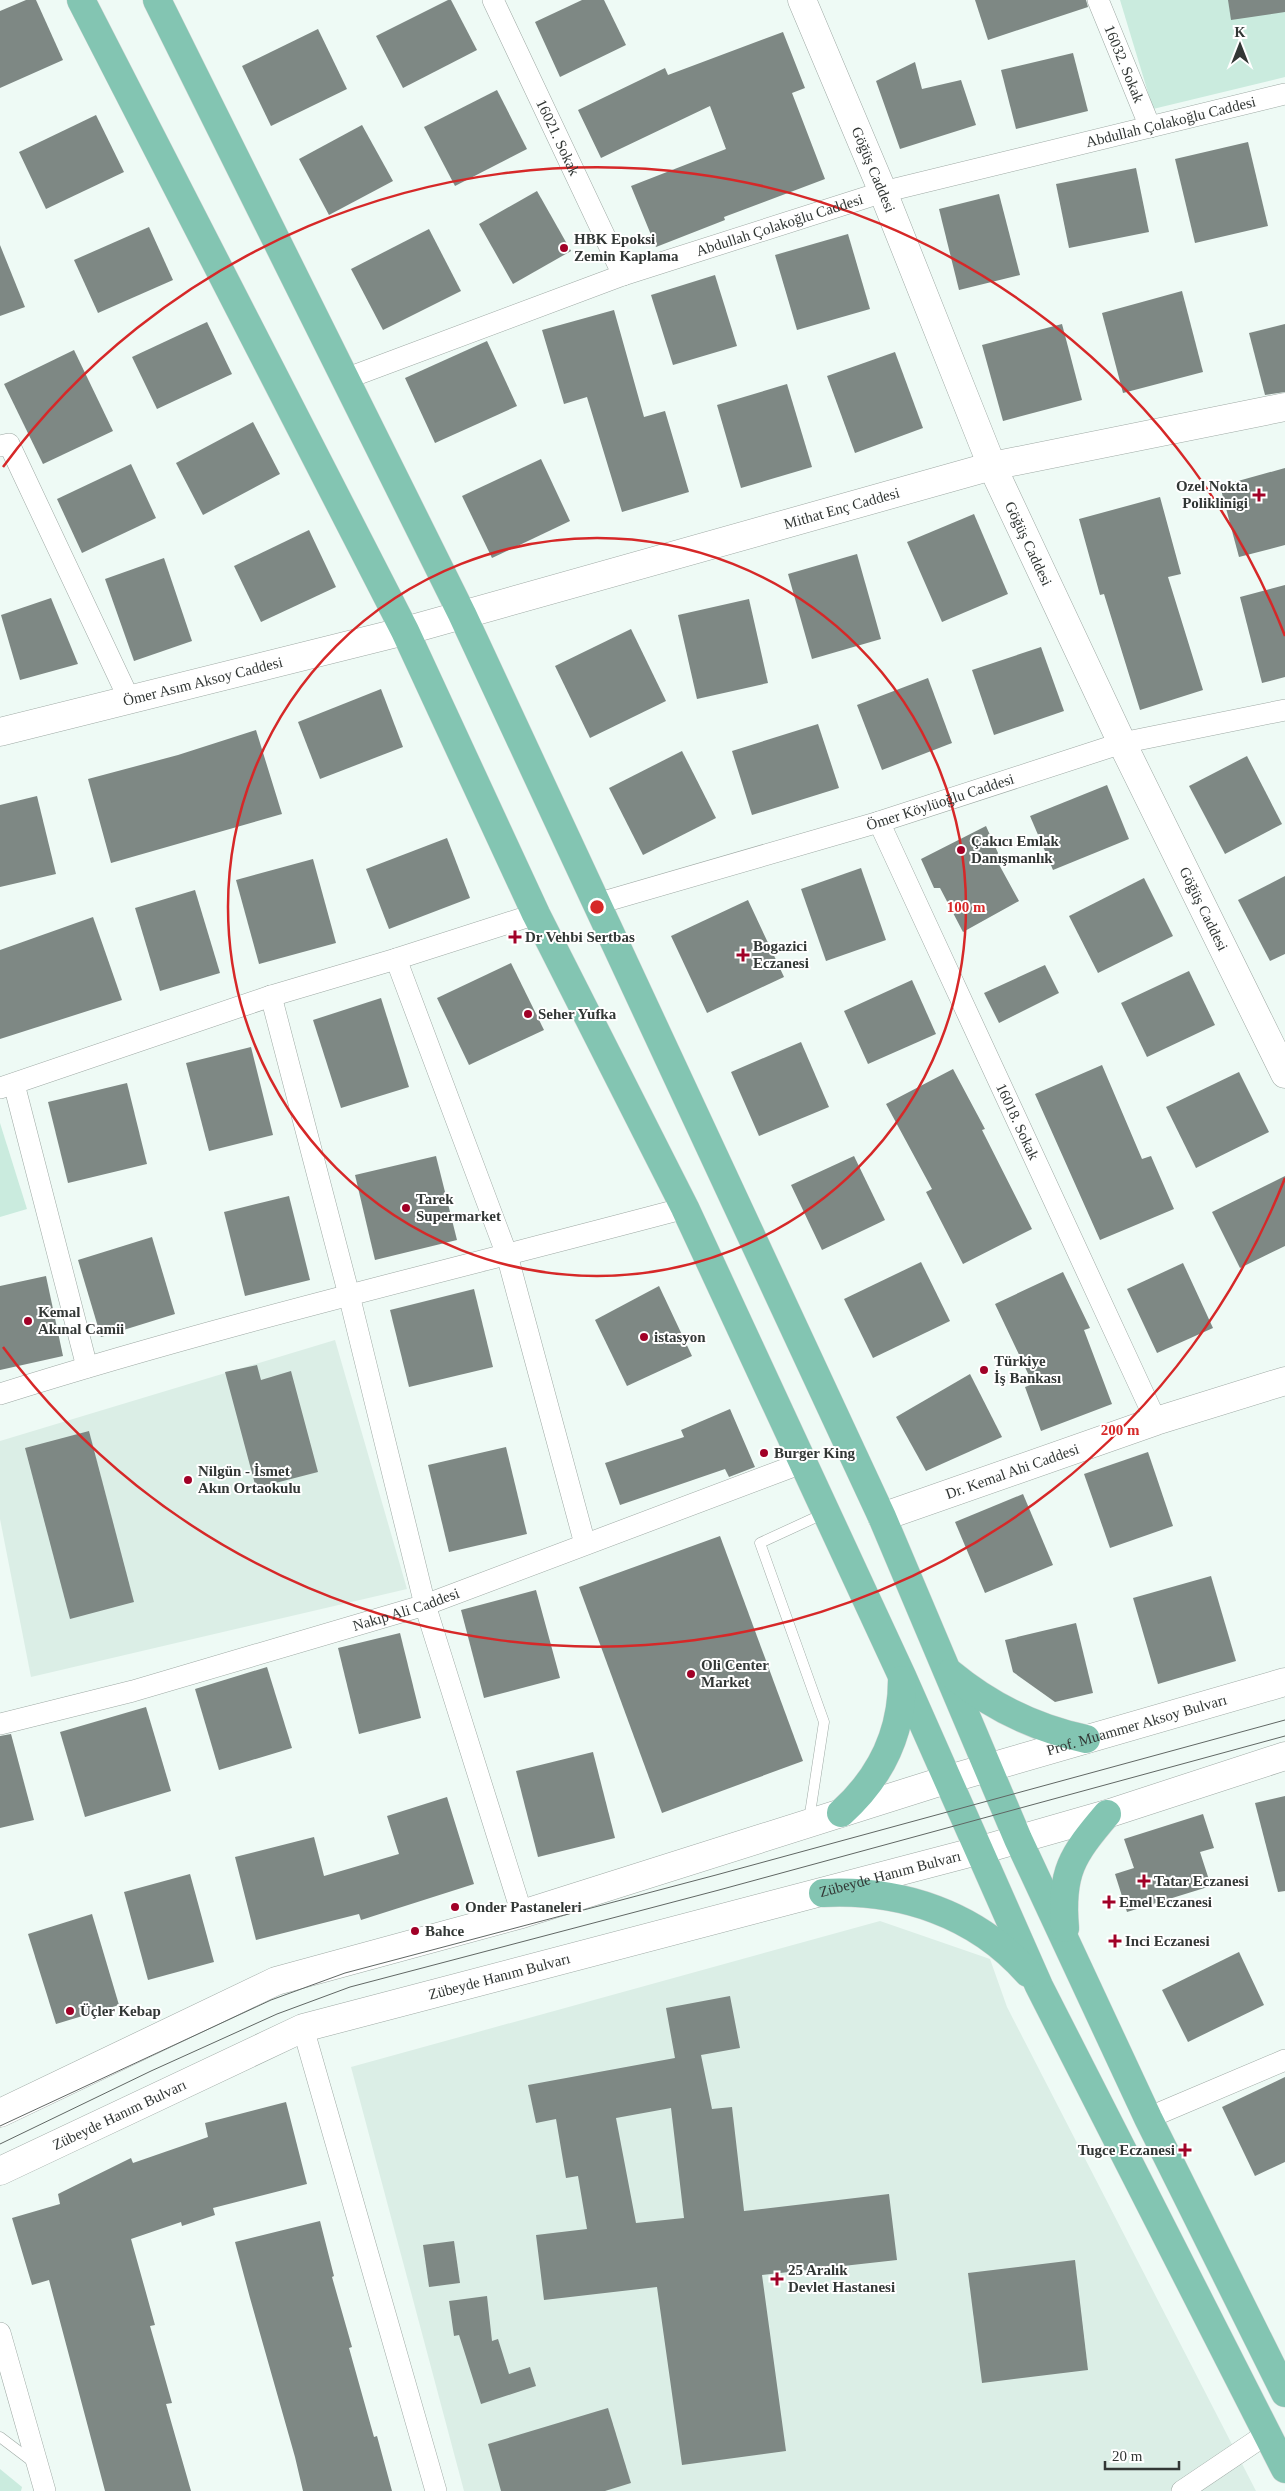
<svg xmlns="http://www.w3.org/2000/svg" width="1285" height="2491" font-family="Georgia,serif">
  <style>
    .built { fill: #dbeee6 }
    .green { fill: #caebde }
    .building { fill: #7e8884; fill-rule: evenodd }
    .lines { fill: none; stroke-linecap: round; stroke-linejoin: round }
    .lane-casing { stroke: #9ea9a4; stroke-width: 11 }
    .street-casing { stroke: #9ea9a4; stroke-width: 22 }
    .secondary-casing { stroke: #9ea9a4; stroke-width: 29 }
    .primary-casing { stroke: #d6d7d7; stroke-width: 29 }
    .lane { stroke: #fff; stroke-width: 10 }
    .street { stroke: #fff; stroke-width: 21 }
    .secondary { stroke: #fff; stroke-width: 28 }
    .primary { stroke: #83c5b2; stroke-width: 28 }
    .tram { stroke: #606764; stroke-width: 1 }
    .ring { fill: none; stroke: #d62828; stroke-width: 2.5 }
    .poi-dot { fill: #a10127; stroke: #fff; stroke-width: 2 }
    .labels { text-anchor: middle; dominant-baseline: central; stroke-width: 4; stroke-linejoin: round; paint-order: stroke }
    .street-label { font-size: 15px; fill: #323735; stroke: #fff }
    .poi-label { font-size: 15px; font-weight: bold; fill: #323735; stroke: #fff; text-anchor: start }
    .centre { fill: #d62828; stroke: #fff; stroke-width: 2.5 }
    .ring-label { font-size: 15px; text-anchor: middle; font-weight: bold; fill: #d62828; stroke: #fff; stroke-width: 4; stroke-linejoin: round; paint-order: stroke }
  </style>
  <rect width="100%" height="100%" fill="#eefaf5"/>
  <g class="built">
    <path d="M335 1340 407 1589 31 1677 0 1519V1441Z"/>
    <path d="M880 1921 990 1959 1007 2007 1256 2491H464L351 2067Z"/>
  </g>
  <g class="green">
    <path d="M1120 0H1285V77L1153 109Z"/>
    <path d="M0 1123 27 1209 0 1217Z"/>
    <path d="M0 2469 22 2487 21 2491H0Z"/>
  </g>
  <g class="building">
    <path d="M26 0H36L63 60 0 88V11Z"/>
    <path d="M448 0H451L477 50 403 88 376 36Z"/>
    <path d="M582 0H604L626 45 560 77 535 22Z"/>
    <path d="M975 0H1086L1088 7 988 40Z"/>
    <path d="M1228 0H1285V12L1231 20Z"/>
    <path d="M318 29 347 89 271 126 242 66Z"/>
    <path d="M783 32 805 88 792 93 825 179 724 217 725 220 656 247 631 186 726 149 710 106 601 158 578 110 665 68 668 75Z"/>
    <path d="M1073 53 1088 111 1016 129 1001 70Z"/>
    <path d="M915 62 922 89 961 80 976 125 900 149 876 81Z"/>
    <path d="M497 90 527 149 455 186 424 127Z"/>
    <path d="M96 115 124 172 46 209 19 152Z"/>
    <path d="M362 125 393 181 329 215 299 159Z"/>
    <path d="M1248 142 1268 226 1195 243 1175 159Z"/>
    <path d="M1136 168 1149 232 1069 248 1056 184Z"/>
    <path d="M537 191 571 251 513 284 479 224Z"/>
    <path d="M999 194 1020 275 959 290 939 209Z"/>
    <path d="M149 227 173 280 98 313 74 260Z"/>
    <path d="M429 229 461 291 383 330 351 269Z"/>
    <path d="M848 234 870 309 797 330 775 255Z"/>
    <path d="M0 245 25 307 0 316Z"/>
    <path d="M715 275 737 346 673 365 651 295Z"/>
    <path d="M1182 291 1203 372 1123 393 1102 313Z"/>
    <path d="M614 310 644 417 665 411 689 492 622 512 587 397 564 404 542 330Z"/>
    <path d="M207 322 232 374 157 409 132 357Z"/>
    <path d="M1062 324 1082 400 1003 421 982 345Z"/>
    <path d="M1285 324V392L1265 395 1249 333Z"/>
    <path d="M487 341 517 406 435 443 405 378Z"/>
    <path d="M74 350 113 431 43 464 4 384Z"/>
    <path d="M895 352 923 428 855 453 827 376Z"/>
    <path d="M787 384 812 467 741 488 717 405Z"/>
    <path d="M253 422 280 474 203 515 176 463Z"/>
    <path d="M541 459 570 521 492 558 462 496Z"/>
    <path d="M131 464 156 518 82 553 57 499Z"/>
    <path d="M1285 468V545L1239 557 1220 486Z"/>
    <path d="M1160 497 1181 574 1168 577 1203 690 1140 710 1104 594 1100 595 1079 519Z"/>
    <path d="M974 514 1008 594 942 622 907 542Z"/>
    <path d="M309 530 336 587 261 622 234 566Z"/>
    <path d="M857 554 881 639 812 659 788 574Z"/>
    <path d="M164 558 192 641 134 661 105 579Z"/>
    <path d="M1285 585V677L1262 683 1240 597Z"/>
    <path d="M51 598 78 664 20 680 1 615Z"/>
    <path d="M749 599 768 683 697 699 678 615Z"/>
    <path d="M631 629 666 701 590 738 555 666Z"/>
    <path d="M1041 647 1064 711 994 735 972 670Z"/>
    <path d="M928 678 952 743 882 770 857 705Z"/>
    <path d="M381 689 403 747 320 779 298 722Z"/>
    <path d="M818 724 839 788 752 815 732 751Z"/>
    <path d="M256 730 282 814 111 863 88 779 178 755Z"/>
    <path d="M682 751 716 818 643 855 609 788Z"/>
    <path d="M1247 756 1282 824 1225 854 1189 786Z"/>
    <path d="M1107 785 1129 839 1053 870 1030 816Z"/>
    <path d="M37 796 56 874 0 887V805Z"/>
    <path d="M986 826 998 853 996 859 1019 901 963 932 940 888H934L921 859Z"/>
    <path d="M447 838 470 898 389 929 366 869Z"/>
    <path d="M313 859 336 943 259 964 236 880Z"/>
    <path d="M861 868 886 940 826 961 801 889Z"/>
    <path d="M1285 876V954L1270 961 1238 900Z"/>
    <path d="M1144 878 1173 936 1098 973 1069 916Z"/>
    <path d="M195 890 220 973 160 991 135 908Z"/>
    <path d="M748 900 784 977 707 1013 671 936Z"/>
    <path d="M93 917 122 1000 0 1039V950Z"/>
    <path d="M511 963 544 1030 469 1065 437 998Z"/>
    <path d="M1045 965 1059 993 999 1023 984 993Z"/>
    <path d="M1189 971 1215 1025 1147 1057 1121 1003Z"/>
    <path d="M912 980 936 1034 868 1064 844 1011Z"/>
    <path d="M381 998 409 1087 341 1108 313 1020Z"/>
    <path d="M801 1042 829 1107 759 1136 731 1072Z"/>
    <path d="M251 1047 273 1135 209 1151 186 1063Z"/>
    <path d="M1102 1065 1142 1159 1151 1156 1174 1209 1100 1240 1035 1094Z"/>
    <path d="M953 1069 985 1129 982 1130 1032 1229 963 1264 926 1192 932 1189 886 1104Z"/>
    <path d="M1239 1072 1269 1132 1196 1168 1166 1107Z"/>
    <path d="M127 1083 147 1164 68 1183 48 1102Z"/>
    <path d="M436 1156 457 1240 375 1260 355 1175Z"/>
    <path d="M854 1156 885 1220 822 1250 791 1185Z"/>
    <path d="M1285 1176V1246L1240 1268 1212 1212Z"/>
    <path d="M289 1196 310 1280 245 1296 224 1212Z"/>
    <path d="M152 1237 175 1314 101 1337 78 1260Z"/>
    <path d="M921 1262 950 1321 873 1358 844 1299Z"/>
    <path d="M1183 1263 1213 1328 1157 1353 1127 1289Z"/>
    <path d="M1063 1272 1090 1328 1084 1330 1112 1404 1041 1431 1025 1387 1033 1384 995 1304Z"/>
    <path d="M46 1276 63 1356 0 1370V1286Z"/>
    <path d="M659 1286 692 1356 627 1386 595 1320Z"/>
    <path d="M474 1289 493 1367 409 1387 390 1310Z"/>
    <path d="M257 1365 261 1380 291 1371 318 1472 256 1488 225 1372Z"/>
    <path d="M970 1374 1002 1437 926 1471 896 1417Z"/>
    <path d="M730 1409 755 1467 729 1477 725 1469 620 1505 605 1463 684 1437 681 1430Z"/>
    <path d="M89 1431 134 1602 70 1619 25 1448Z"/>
    <path d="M506 1447 527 1534 449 1552 428 1465Z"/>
    <path d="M1148 1452 1173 1526 1110 1548 1084 1474Z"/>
    <path d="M1023 1494 1053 1565 985 1593 955 1522Z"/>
    <path d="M720 1536 803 1761 662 1813 579 1587Z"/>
    <path d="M1211 1576 1236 1661 1158 1684 1133 1598Z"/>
    <path d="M536 1590 560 1678 484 1698 461 1610Z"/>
    <path d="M1076 1623 1093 1693 1055 1702 1013 1672 1005 1640Z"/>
    <path d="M400 1633 421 1718 359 1734 338 1648Z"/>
    <path d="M267 1667 292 1748 219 1770 195 1689Z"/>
    <path d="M146 1707 171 1791 85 1817 60 1732Z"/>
    <path d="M11 1734 34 1820 0 1828V1736Z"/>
    <path d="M593 1752 615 1838 538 1857 516 1771Z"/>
    <path d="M1285 1796V1891L1278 1892 1255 1803Z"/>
    <path d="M447 1797 474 1884 361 1920 359 1914 256 1940 235 1857 314 1837 324 1876 399 1854 387 1816Z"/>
    <path d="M1203 1814 1214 1848 1200 1852 1211 1886 1127 1912 1115 1874 1134 1868 1124 1839Z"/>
    <path d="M190 1874 214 1962 148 1980 124 1892Z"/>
    <path d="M92 1914 119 2005 56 2024 28 1934Z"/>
    <path d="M1239 1952 1264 2005 1188 2042 1162 1990Z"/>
    <path d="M730 1996 740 2048 701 2055 712 2109 732 2107 744 2211 889 2194 897 2260 762 2275 786 2451 682 2465 657 2287 544 2300 536 2235 587 2229 578 2176 566 2178 556 2119 536 2123 528 2085 675 2058 666 2008ZM671 2108 684 2218 636 2223 616 2118Z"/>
    <path d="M1285 2077V2162L1255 2176 1222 2107Z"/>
    <path d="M286 2102 307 2184 213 2208 215 2215 182 2226 181 2222 131 2239 155 2325 150 2326 172 2403 166 2404 191 2491H105L49 2280 32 2285 12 2218 60 2204 58 2194 131 2158 133 2163 208 2137 205 2123Z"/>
    <path d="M320 2221 334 2276 332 2277 352 2347 349 2348 374 2437 377 2436 392 2491H303L295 2457 250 2298 235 2242Z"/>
    <path d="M454 2241 460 2283 429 2287 423 2245Z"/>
    <path d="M1075 2260 1088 2370 982 2383 968 2273Z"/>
    <path d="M487 2296 492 2341 498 2339 509 2374 530 2367 536 2386 481 2404 459 2335 454 2336 449 2301Z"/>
    <path d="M608 2408 631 2483 605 2491H501L488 2444Z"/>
  </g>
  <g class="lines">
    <g class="lane-casing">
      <g id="lane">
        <path d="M809 1820 824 1722 760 1543 825 1513"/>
        <path d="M0 2437 33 2462"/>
      </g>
    </g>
    <g class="street-casing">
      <g id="street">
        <path id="s1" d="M493 0 623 275"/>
        <path id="s2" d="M1098 0 1150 127"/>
        <path id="s3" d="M345 379 623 275 883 192 1285 94"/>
        <path d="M0 446 9 444 130 701"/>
        <path id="s4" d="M879 822 1156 1421"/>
        <path id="s5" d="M596 904 879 822 1122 743 1285 710"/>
        <path d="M396 959 507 1255 585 1544"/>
        <path d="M271 996 349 1295 425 1605 522 1914"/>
        <path d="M14 1084 87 1367"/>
        <path d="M0 1088 271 996 396 959 536 914"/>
        <path d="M0 1394C225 1323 456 1269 685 1208"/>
        <path id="s6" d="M0 1724 133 1691 425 1605 802 1463"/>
        <path d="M303 2028 436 2491"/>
        <path d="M1148 2118 1285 2060"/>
        <path d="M0 2333 45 2491"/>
        <path d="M1182 2491 1268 2433"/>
      </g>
    </g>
    <g class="secondary-casing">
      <g id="secondary">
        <path id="s7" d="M802 0 883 192 992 466 1122 743 1285 1074"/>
        <path id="s8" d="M0 732 405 631 992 466 1285 407"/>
        <path id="s9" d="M882 1517 1156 1421 1285 1381"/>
        <path id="s10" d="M0 2113 276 1981 522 1914 949 1779 1285 1682"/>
        <path id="s11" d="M0 2171 303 2028 981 1850 1107 1814 1285 1756"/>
      </g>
    </g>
    <g class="primary-casing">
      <g id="primary">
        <path d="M81 0 405 631 536 914 685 1208 902 1676 1039 1986 1285 2469"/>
        <path d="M157 0 462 614 882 1517 1018 1839 1148 2118 1285 2393"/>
        <path d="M950 1673C991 1707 1034 1728 1086 1739"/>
        <path d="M841 1813C881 1777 902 1734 902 1680"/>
        <path d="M823 1893C901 1889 976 1914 1028 1973"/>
        <path d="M1065 1928C1060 1873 1072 1855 1107 1814"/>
      </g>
    </g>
    <use href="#lane" class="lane"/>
    <use href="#street" class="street"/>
    <use href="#secondary" class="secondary"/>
    <use href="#primary" class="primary"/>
    <g class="tram">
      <path d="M0 2126 271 2000 345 1973 716 1875 1285 1720"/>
      <path d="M0 2144 151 2071 277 2014 350 1987 719 1890 1285 1736"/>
    </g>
  </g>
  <g class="ring">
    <circle cx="597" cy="907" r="369"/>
    <path d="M1285 1178A739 739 0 0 1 3 1347M3 467A739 739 0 0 1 1285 636"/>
  </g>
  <g class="poi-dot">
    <circle cx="564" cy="248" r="5"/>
    <path d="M1256.5 487.5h5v5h5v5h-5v5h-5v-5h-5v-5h5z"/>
    <circle cx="961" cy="850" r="5"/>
    <path d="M512.5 929.5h5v5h5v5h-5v5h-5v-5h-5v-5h5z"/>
    <path d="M740.5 947.5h5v5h5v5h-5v5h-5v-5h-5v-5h5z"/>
    <circle cx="528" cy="1014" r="5"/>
    <circle cx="406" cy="1208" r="5"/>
    <circle cx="28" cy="1321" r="5"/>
    <circle cx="644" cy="1337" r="5"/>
    <circle cx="984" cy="1370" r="5"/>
    <circle cx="764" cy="1453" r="5"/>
    <circle cx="188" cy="1480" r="5"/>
    <circle cx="691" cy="1674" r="5"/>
    <path d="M1141.5 1873.5h5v5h5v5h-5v5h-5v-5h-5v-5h5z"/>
    <path d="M1106.5 1894.5h5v5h5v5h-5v5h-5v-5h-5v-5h5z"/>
    <circle cx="455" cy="1907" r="5"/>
    <circle cx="415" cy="1931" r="5"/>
    <path d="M1112.5 1933.5h5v5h5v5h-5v5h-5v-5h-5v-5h5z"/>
    <circle cx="70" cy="2011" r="5"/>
    <path d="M1182.5 2142.5h5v5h5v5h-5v5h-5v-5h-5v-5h5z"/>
    <path d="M774.5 2271.5h5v5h5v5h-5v5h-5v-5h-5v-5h5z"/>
  </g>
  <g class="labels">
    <g class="street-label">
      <text stroke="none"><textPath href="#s2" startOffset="69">16032. Sokak</textPath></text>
      <text stroke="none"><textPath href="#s3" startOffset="866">Abdullah Çolakoğlu Caddesi</textPath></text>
      <text stroke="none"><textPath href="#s1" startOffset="152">16021. Sokak</textPath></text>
      <text stroke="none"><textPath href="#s7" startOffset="184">Göğüş Caddesi</textPath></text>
      <text stroke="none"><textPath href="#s3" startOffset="461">Abdullah Çolakoğlu Caddesi</textPath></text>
      <text stroke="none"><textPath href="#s8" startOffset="871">Mithat Enç Caddesi</textPath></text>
      <text stroke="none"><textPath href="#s7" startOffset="589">Göğüş Caddesi</textPath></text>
      <text stroke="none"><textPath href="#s8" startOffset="209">Ömer Asım Aksoy Caddesi</textPath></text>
      <text stroke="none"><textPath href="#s5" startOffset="359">Ömer Köylüoğlu Caddesi</textPath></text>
      <text stroke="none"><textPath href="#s7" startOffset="994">Göğüş Caddesi</textPath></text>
      <text stroke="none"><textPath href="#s4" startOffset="330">16018. Sokak</textPath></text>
      <text stroke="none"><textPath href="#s9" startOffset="138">Dr. Kemal Ahi Caddesi</textPath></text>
      <text stroke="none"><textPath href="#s6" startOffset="422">Nakıp Ali Caddesi</textPath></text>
      <text stroke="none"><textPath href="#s10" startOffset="1204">Prof. Muammer Aksoy Bulvarı</textPath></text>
      <text stroke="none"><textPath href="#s11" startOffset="942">Zübeyde Hanım Bulvarı</textPath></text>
      <text stroke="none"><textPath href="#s11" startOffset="538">Zübeyde Hanım Bulvarı</textPath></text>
      <text stroke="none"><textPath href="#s11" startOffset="132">Zübeyde Hanım Bulvarı</textPath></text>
    </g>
    <g class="poi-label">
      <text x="574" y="239">HBK Epoksi<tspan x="574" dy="17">Zemin Kaplama</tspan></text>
      <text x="1248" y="486" text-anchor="end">Ozel Nokta<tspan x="1248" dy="17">Poliklinigi</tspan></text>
      <text x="971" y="841">Çakıcı Emlak<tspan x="971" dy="17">Danışmanlık</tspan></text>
      <text x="525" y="937">Dr Vehbi Sertbas</text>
      <text x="753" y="946">Bogazici<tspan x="753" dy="17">Eczanesi</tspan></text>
      <text x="538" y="1014">Seher Yufka</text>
      <text x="416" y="1199">Tarek<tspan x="416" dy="17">Supermarket</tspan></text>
      <text x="38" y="1312">Kemal<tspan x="38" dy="17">Akınal Camii</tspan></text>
      <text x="654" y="1337">istasyon</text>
      <text x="994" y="1361">Türkiye<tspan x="994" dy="17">İş Bankası</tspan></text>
      <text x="774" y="1453">Burger King</text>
      <text x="198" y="1471">Nilgün - İsmet<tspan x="198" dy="17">Akın Ortaokulu</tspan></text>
      <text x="701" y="1665">Oli Center<tspan x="701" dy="17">Market</tspan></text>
      <text x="1154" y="1881">Tatar Eczanesi</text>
      <text x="1119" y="1902">Emel Eczanesi</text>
      <text x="465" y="1907">Onder Pastaneleri</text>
      <text x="425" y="1931">Bahce</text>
      <text x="1125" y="1941">Inci Eczanesi</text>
      <text x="80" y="2011">Üçler Kebap</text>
      <text x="1175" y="2150" text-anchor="end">Tugce Eczanesi</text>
      <text x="788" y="2270">25 Aralık<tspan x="788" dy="17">Devlet Hastanesi</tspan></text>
    </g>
  </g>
  <circle cx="597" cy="907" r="8" class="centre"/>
  <g class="ring-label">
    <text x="966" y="912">100 m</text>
    <text x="1120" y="1435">200 m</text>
  </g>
  <g transform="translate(1240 45)" stroke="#ffffff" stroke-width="4" paint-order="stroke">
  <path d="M0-4L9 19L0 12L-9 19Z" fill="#323735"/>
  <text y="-8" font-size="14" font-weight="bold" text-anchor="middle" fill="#323735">K</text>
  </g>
  <path d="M1105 2461v8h74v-8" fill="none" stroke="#323735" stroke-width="2.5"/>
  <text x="1112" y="2461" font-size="15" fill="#323735" stroke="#ffffff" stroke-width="4" paint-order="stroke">20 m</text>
</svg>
